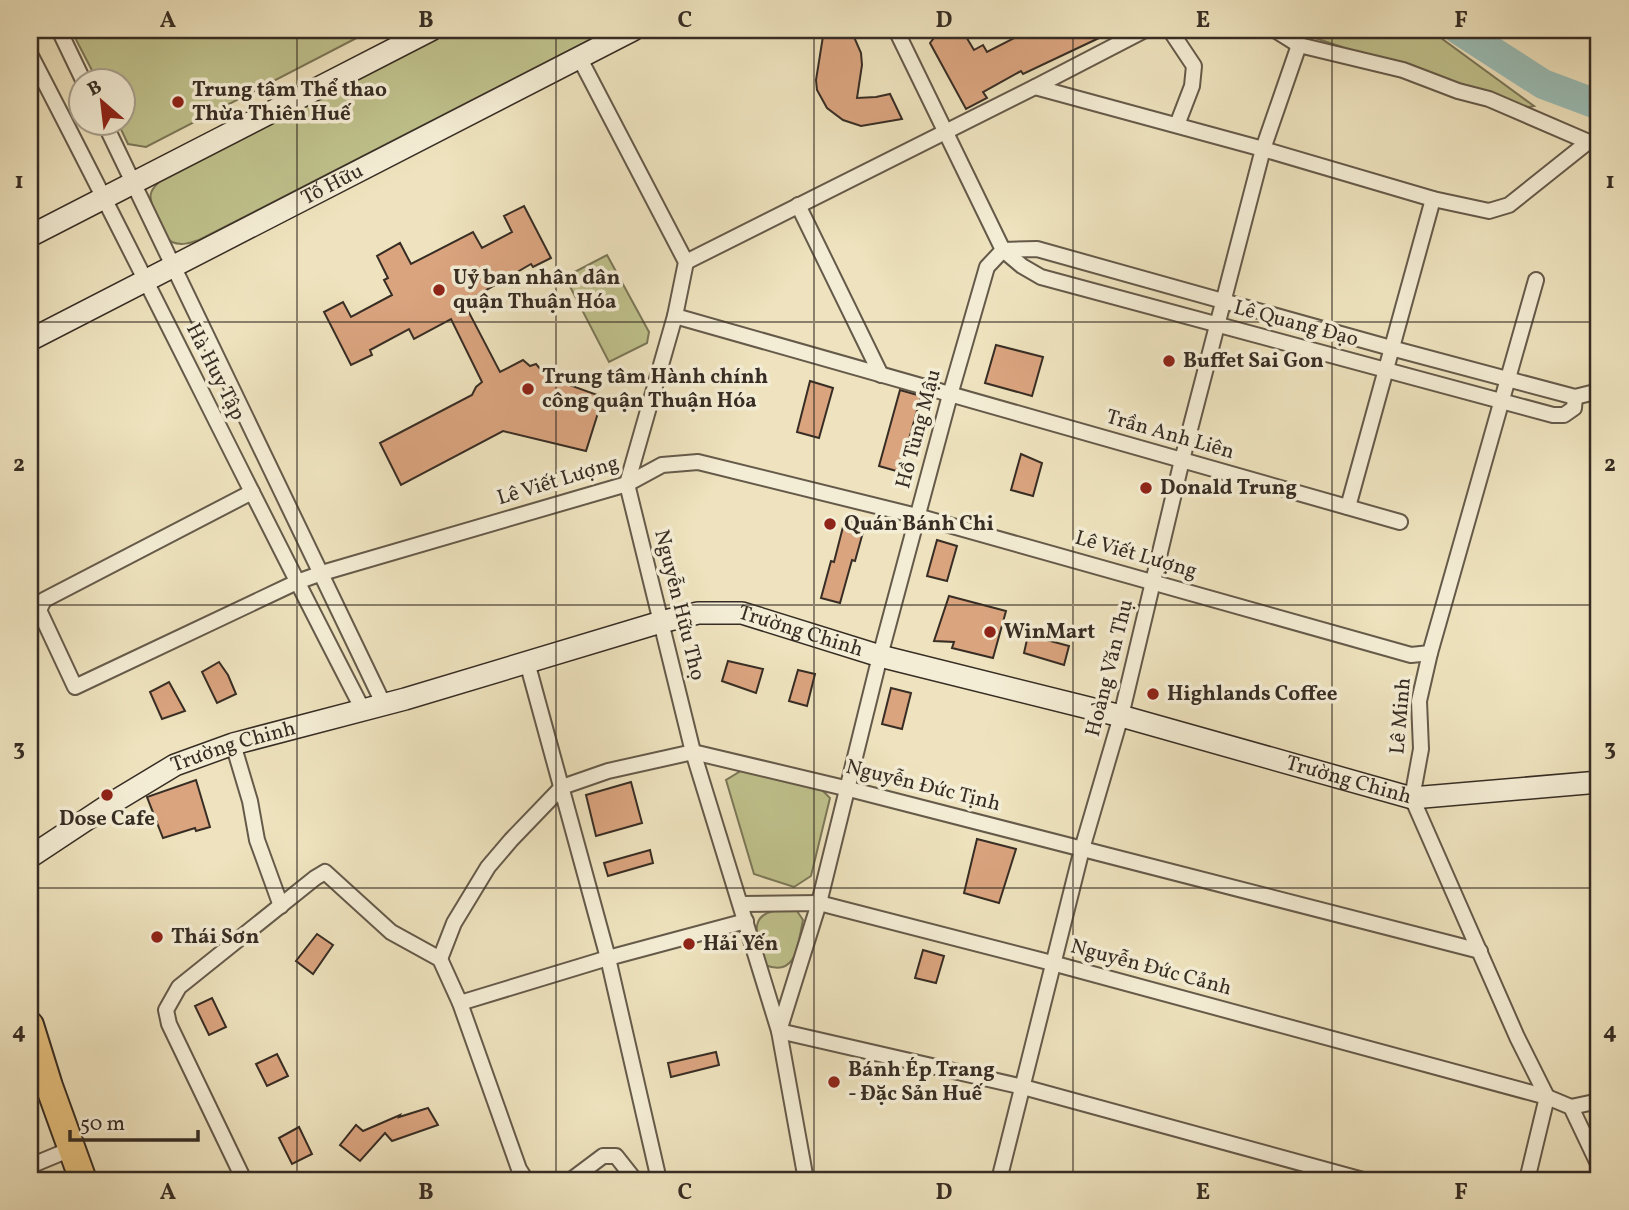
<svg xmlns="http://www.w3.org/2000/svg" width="1629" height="1210" font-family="Vollkorn,serif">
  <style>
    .green { fill: #bfc18c; stroke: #7b7758; stroke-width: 2 }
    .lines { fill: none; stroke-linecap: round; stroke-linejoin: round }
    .river { stroke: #9abdb6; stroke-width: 30 }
    .building { fill: #daa47f; stroke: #372d24; stroke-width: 2 }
    .street-casing { stroke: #655a4a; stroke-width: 18 }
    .secondary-casing { stroke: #372d24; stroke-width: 24 }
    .highway-casing { stroke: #372d24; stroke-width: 30 }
    .street { stroke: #f4edd5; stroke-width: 14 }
    .secondary { stroke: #f4edd5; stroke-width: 21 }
    .highway { stroke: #e7c27f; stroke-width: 26 }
    .grid { fill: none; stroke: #372d24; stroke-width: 2; stroke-opacity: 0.55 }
    .poi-dot { fill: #8f2418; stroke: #f4edd5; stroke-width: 2.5 }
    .labels { text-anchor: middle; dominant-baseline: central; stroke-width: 7; stroke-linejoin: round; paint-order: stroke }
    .poi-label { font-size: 21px; font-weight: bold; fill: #372d24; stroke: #f4edd5; text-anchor: start }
    .street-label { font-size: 21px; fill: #372d24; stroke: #f4edd5 }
    .neatline { fill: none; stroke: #372d24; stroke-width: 2.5 }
    .grid-label { font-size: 23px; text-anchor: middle; font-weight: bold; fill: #372d24 }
  </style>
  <rect width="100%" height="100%" fill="#eee3be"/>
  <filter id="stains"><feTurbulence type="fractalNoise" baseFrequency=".00286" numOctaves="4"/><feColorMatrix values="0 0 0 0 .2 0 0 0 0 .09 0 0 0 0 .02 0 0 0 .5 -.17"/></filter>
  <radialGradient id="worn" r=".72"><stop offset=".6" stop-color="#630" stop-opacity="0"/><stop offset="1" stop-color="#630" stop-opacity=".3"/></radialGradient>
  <g class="green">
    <path d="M71 30H372L146 147 128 144 118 123 122 122V80H97Z"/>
    <path d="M454 30H609L199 240C190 243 181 246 172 242 164 238 148 201 151 193 153 187 157 184 161 180Z"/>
    <path d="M1291 30H1430L1534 106 1525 108Z"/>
    <path d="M607 255 649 332 647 343 609 362 565 277Z"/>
    <path d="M744 769 819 787 830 798 811 876 794 887 754 874 726 780Z"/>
    <path d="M795 908 803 920C798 942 798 978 765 965 754 928 746 910 795 908Z"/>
  </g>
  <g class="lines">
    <path class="river" d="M1459 30 1543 84 1599 105"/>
  </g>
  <g class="building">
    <path d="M824 30H851L861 53 862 65 857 98 876 97 890 94 902 119 861 126 843 120 827 108 817 90 816 80Z"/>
    <path d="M940 30H962L974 50 983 45 987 52 1030 30H1116L1023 74 1021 71 983 92 987 98 966 109 930 43Z"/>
    <path d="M524 206 551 258 533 267 531 264 464 303 500 372 523 360 530 366 536 364 547 377 603 397 586 451 503 431 401 485 380 443 472 395 476 387 482 382 451 319 414 339 409 329 370 350 372 355 351 365 324 312 343 302 351 317 392 295 384 280 388 278 377 256 400 243 411 264 473 232 482 248 512 232 504 216Z"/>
    <path d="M996 345 1043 357 1032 396 985 383Z"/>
    <path d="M810 381 833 388 819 438 797 432Z"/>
    <path d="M900 390 921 396 900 472 879 466Z"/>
    <path d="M1021 454 1042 463 1033 496 1011 490Z"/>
    <path d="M845 519 865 525 855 561 852 560 840 603 821 598 831 561 834 562Z"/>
    <path d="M937 540 957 546 947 581 927 576Z"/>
    <path d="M949 596 1006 611 993 658 952 648 954 642 934 641Z"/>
    <path d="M1028 635 1069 646 1064 665 1024 653Z"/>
    <path d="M728 661 763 669 756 693 722 681Z"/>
    <path d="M219 662 228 675 236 694 217 703 202 672Z"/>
    <path d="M798 670 815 674 807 706 789 701Z"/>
    <path d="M169 682 185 711 162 719 150 692Z"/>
    <path d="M891 688 911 693 902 729 882 724Z"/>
    <path d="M196 780 210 827 196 831 195 828 163 838 147 797Z"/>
    <path d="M631 782 642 823 596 836 586 795Z"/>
    <path d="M977 839 1016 849 999 903 964 893Z"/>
    <path d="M650 850 653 863 608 876 604 863Z"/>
    <path d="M317 934 333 945 313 974 296 961Z"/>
    <path d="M923 950 944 956 936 983 915 978Z"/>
    <path d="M212 998 226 1027 209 1035 195 1006Z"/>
    <path d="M716 1052 719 1065 671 1077 668 1063Z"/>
    <path d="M277 1054 288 1076 267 1086 256 1064Z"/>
    <path d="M428 1108 438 1125 392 1141 385 1133 360 1161 340 1145 356 1125 363 1131 400 1115 399 1117Z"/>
    <path d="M299 1127 312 1154 292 1164 279 1138Z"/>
  </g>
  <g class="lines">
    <g class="street-casing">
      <g id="street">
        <path d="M59 30 83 80"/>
        <path d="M896 30 1003 250 1022 266 1041 277 1553 415H1564L1574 408 1575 397"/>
        <path d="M1170 30 1194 66 1192 86 1177 125"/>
        <path d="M1275 30 1299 45 1403 70 1458 91 1489 99 1591 143H1599"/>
        <path d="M30 54C143 271 250 492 363 710"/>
        <path d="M579 57 686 262 675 316 627 484 693 752 779 1031 806 1180"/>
        <path d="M1035 87 1263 149 1433 199 1489 211 1509 205 1588 142"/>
        <path d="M104 122 384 705"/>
        <path d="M798 205 881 375"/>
        <path d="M1003 250 987 267 950 395 880 656 819 903 779 1031 1023 1087 1363 1180"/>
        <path d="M1003 250 1037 249 1391 348 1575 397 1595 392 1599 385"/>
        <path d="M686 262 1035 87 1145 30"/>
        <path d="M675 316 1400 522"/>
        <path d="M252 492 44 600 39 610 75 687 297 582 322 573 627 484 662 465 698 462 917 516 1411 655 1430 653"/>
        <path d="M1348 507 1433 199"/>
        <path d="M527 662 608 958 659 1180"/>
        <path d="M233 744 250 801 257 840 281 906"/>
        <path d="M741 904 819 903 1052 963 1547 1097 1571 1107 1599 1166"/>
        <path d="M440 959 454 923 488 867 511 840 562 787 608 771 693 752 849 789 1480 951"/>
        <path d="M460 1003 608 958 746 921"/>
        <path d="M1571 1107 1599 1101"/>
        <path d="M30 1166 71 1149"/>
        <path d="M244 1180 169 1024 166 1010 179 987 315 878 325 872 391 932 440 959 460 1003 519 1169 526 1180"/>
        <path d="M571 1180 603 1156H616L635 1180"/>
        <path d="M999 1180 1082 849 1121 716 1182 460 1263 149 1299 45"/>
        <path d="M1527 1180 1547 1097 1517 1037 1412 798 1421 749 1419 701 1430 653 1536 280"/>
      </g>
    </g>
    <g class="secondary-casing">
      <g id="secondary">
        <path d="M30 236 431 30"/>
        <path id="s1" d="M30 340 633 30"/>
        <path id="s2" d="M30 857 107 806 175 765 233 744 405 699 661 622 698 613H742L880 656 1121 716 1412 798 1599 782"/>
      </g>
    </g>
    <g class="highway-casing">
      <path id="highway" d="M30 1025 49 1086 83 1180"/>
    </g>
    <use href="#street" class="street"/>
    <use href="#secondary" class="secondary"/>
    <use href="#highway" class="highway"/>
  </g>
  <path class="grid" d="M297 30V1180M556 30V1180M814 30V1180M1073 30V1180M1332 30V1180M30 322H1599M30 605H1599M30 888H1599"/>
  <g class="poi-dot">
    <circle cx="178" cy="102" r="7"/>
    <circle cx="439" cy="290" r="7"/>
    <circle cx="1169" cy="361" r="7"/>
    <circle cx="528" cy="389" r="7"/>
    <circle cx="1146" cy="488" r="7"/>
    <circle cx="830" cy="524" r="7"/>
    <circle cx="990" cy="632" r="7"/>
    <circle cx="1153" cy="694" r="7"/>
    <circle cx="107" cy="795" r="7"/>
    <circle cx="157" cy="937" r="7"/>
    <circle cx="689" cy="944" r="7"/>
    <circle cx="834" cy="1082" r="7"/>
  </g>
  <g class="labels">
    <g class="poi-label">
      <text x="192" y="90">Trung tâm Thể thao<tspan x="192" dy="24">Thừa Thiên Huế</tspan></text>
      <text x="453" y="278">Uỷ ban nhân dân<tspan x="453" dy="24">quận Thuận Hóa</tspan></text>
      <text x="1183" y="361">Buffet Sai Gon</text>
      <text x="542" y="377">Trung tâm Hành chính<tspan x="542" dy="24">công quận Thuận Hóa</tspan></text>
      <text x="1160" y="488">Donald Trung</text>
      <text x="844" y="524">Quán Bánh Chi</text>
      <text x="1004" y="632">WinMart</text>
      <text x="1167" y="694">Highlands Coffee</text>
      <text x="107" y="819" text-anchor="middle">Dose Cafe</text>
      <text x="171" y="937">Thái Sơn</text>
      <text x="703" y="944">Hải Yến</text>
      <text x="848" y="1070">Bánh Ép Trang<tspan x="848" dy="24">- Đặc Sản Huế</tspan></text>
    </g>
    <g class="street-label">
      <text stroke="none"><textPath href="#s1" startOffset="340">Tố Hữu</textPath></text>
      <text transform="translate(1296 324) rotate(15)">Lê Quang Đạo</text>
      <text transform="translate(215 372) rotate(63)">Hà Huy Tập</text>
      <text transform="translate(919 429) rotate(-75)">Hồ Tùng Mậu</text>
      <text transform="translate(1170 435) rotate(16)">Trần Anh Liên</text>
      <text transform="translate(558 481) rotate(-17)">Lê Viết Lượng</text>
      <text transform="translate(1136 555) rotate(16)">Lê Viết Lượng</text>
      <text transform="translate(679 605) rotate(76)">Nguyễn Hữu Thọ</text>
      <text stroke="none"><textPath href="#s2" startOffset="822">Trường Chinh</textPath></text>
      <text transform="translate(1110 668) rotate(-76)">Hoàng Văn Thụ</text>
      <text transform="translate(1401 716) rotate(-85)">Lê Minh</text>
      <text stroke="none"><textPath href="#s2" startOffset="233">Trường Chinh</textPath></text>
      <text stroke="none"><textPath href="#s2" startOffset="1390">Trường Chinh</textPath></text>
      <text transform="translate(923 786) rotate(14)">Nguyễn Đức Tịnh</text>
      <text transform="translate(1151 968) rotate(15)">Nguyễn Đức Cảnh</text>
    </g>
  </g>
  <rect width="1629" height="1210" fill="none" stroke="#eee3be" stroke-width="77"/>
  <g transform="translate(102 102) rotate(332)"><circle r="33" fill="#f4edd5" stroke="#a8a08e" stroke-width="2"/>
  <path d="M0-5L12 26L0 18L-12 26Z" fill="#8f2418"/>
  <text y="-10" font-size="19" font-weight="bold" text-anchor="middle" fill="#372d24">B</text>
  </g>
  <path d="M70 1130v10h128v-10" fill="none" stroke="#372d24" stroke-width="3.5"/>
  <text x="80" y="1130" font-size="21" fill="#372d24" stroke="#f4edd5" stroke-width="5" paint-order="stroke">50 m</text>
  <rect x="38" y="38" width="1552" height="1134" class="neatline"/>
  <g class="grid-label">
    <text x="168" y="27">A</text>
    <text x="426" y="27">B</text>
    <text x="685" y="27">C</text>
    <text x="944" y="27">D</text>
    <text x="1203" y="27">E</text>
    <text x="1461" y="27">F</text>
    <text x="19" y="188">1</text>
    <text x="1610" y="188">1</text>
    <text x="19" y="471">2</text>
    <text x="1610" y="471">2</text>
    <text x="19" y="755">3</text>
    <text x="1610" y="755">3</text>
    <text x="19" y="1038">4</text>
    <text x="1610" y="1038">4</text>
    <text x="168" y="1199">A</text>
    <text x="426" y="1199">B</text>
    <text x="685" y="1199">C</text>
    <text x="944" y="1199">D</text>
    <text x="1203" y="1199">E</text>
    <text x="1461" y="1199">F</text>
  </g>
  <rect width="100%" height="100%" filter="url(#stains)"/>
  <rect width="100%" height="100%" fill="url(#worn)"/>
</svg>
